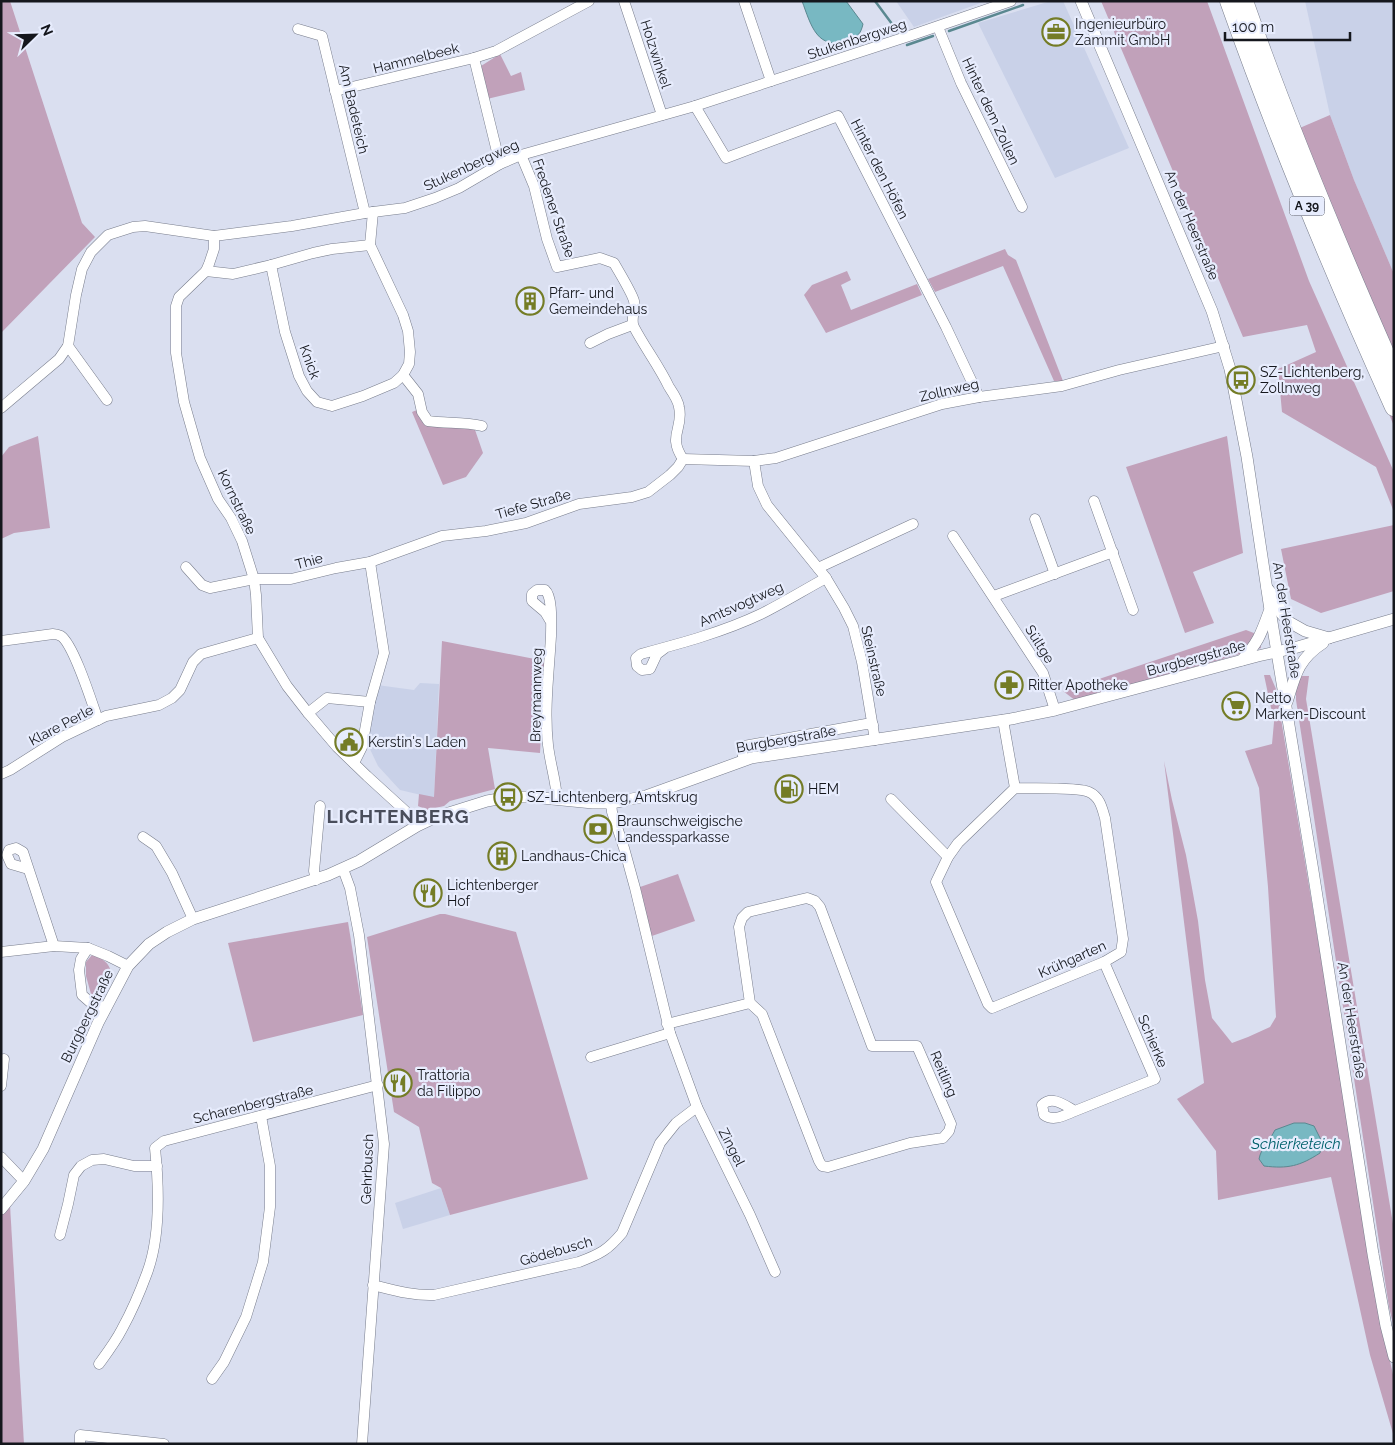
<svg xmlns="http://www.w3.org/2000/svg" width="1395" height="1445" font-family="Raleway,sans-serif">
  <style>
    .built { fill: #c9d1e8 }
    .green { fill: #c1a1ba }
    .water { fill: #78b8c2; stroke: #5a8890 }
    .lines { fill: none; stroke-linecap: round; stroke-linejoin: round }
    .stream { stroke: #5a8890; stroke-width: 2.5 }
    .minor-casing { stroke: #787d8c; stroke-width: 11 }
    .tertiary-casing { stroke: #787d8c; stroke-width: 12 }
    .motorway-casing { stroke: #787d8c; stroke-width: 19 }
    .minor { stroke: #fff; stroke-width: 10 }
    .tertiary { stroke: #fff; stroke-width: 11 }
    .motorway { stroke: #fff; stroke-width: 18 }
    .labels { text-anchor: middle; dominant-baseline: central; stroke-width: 4.5; stroke-linejoin: round; paint-order: stroke }
    .shield { fill: #e7ecfd; stroke: #545760; stroke-width: 1 }
    .shield-label { font-size: 12px; font-weight: bold; fill: #15171d }
    .poi-label { font-size: 14px; fill: #15171d; stroke: #e7ecfd; text-anchor: start }
    .street-label { font-size: 14px; fill: #15171d; stroke: #e7ecfd }
    .water-label { font-size: 15px; font-style: italic; fill: #01616c; stroke: #e7ecfd }
    .district-label { font-size: 19px; font-weight: bold; letter-spacing: 1px; fill: #494d5b; stroke: #e7ecfd }
  </style>
  <rect width="100%" height="100%" fill="#dadff0"/>
  <g class="built">
    <path d="M896 1H986L914 27Z"/>
    <path d="M1051 1H1063L1129 148 1055 178 978 23Z"/>
    <path d="M1305 1H1394V274L1354 180 1330 115Z"/>
    <path d="M420 683 439 684 434 798 400 790 378 766 368 745 373 701 377 685 414 690Z"/>
    <path d="M441 1188 450 1215 403 1229 395 1203Z"/>
  </g>
  <g class="green">
    <path d="M1 1H10L82 223 95 237 1 333Z"/>
    <path d="M1101 1H1207L1309 281 1394 472V512L1376 467 1282 412 1278 369 1316 352 1307 325 1243 337Z"/>
    <path d="M500 54 511 76 521 72 525 90 487 99 481 72V66Z"/>
    <path d="M1330 115 1354 180 1394 274V426L1274 139Z"/>
    <path d="M1005 249 1008 255 1016 260 1063 381H1054L1003 266 935 292 928 279Z"/>
    <path d="M847 271 851 280 841 285 851 310 917 284 922 295 826 333 804 295 812 285Z"/>
    <path d="M419 409 424 420 474 427 483 453 466 477 443 485 412 412Z"/>
    <path d="M38 436 50 528 14 533 1 539V457L9 447Z"/>
    <path d="M1227 436 1243 553 1193 572 1214 623 1185 633 1126 467Z"/>
    <path d="M1394 525V591L1321 613 1291 599 1281 549Z"/>
    <path d="M1246 630 1259 635 1261 648 1076 701 1063 691Z"/>
    <path d="M442 641 545 661 540 753 488 748 495 789 450 801 444 806 427 810 418 806 419 794 434 797Z"/>
    <path d="M1264 675H1270L1276 689 1340 1071 1375 1294 1394 1379V1437L1370 1355 1331 1177 1218 1200 1216 1151 1177 1099 1204 1083 1164 761 1172 800 1186 855 1198 921 1205 980 1212 1018 1232 1043 1248 1037 1270 1027 1276 1017 1268 887 1259 788 1245 751 1272 744 1274 722Z"/>
    <path d="M1299 676H1309L1306 699 1394 1230V1328L1389 1307 1296 700V691Z"/>
    <path d="M678 874 695 921 649 937 637 888Z"/>
    <path d="M440 914H445L516 932 588 1179 450 1215 441 1188 432 1183 419 1127 394 1112 367 937Z"/>
    <path d="M348 922 363 1015 253 1042 228 943Z"/>
    <path d="M92 955C116 962 113 977 104 995L98 997 91 994 86 976V962Z"/>
    <path d="M1 1197 10 1205 24 1444H1Z"/>
  </g>
  <g class="water">
    <path d="M802 1H846L863 24C861 33 858 37 849 40 817 52 811 25 802 1Z"/>
    <path d="M1294 1123H1305L1314 1126 1322 1142 1320 1153C1300 1166 1288 1169 1264 1166L1259 1159C1261 1148 1270 1140 1275 1130Z"/>
  </g>
  <g class="lines">
    <g class="stream">
      <path d="M875 1 898 32"/>
      <path d="M949 31 1023 5"/>
      <path d="M907 45 933 36"/>
    </g>
    <g class="minor-casing">
      <g id="minor">
        <path d="M624 1 662 115"/>
        <path d="M744 1 771 81"/>
        <path d="M938 27 961 83 1022 207"/>
        <path d="M298 29 322 36 365 213"/>
        <path d="M335 91 474 58"/>
        <path d="M695 106 726 158 838 116 946 327 979 397"/>
        <path d="M521 155 534 186 547 239 557 267 600 258 614 263C619 272 632 293 634 301 636 309 630 320 634 327 645 348 659 366 669 387 673 393 678 400 679 407 684 429 667 435 683 459"/>
        <path d="M500 164 474 58 496 51 589 1"/>
        <path d="M214 236V249L209 264 206 271 179 297 176 306V353L184 402 200 458 218 499 231 518 242 541 254 579 256 595 258 638 287 686 308 713 337 747 367 776 413 818 417 826"/>
        <path d="M271 265 313 253 332 249 370 245"/>
        <path d="M206 271 233 274 271 265 285 332 299 376 307 391 317 402 332 406 363 396 394 383 403 375 409 364 410 352 408 331 403 315 370 245 373 212"/>
        <path d="M590 343 608 334 632 325"/>
        <path d="M68 346 107 400"/>
        <path d="M403 375 418 394 422 412 428 421C446 424 464 421 482 426"/>
        <path d="M1 408 59 359 68 346 76 295 82 269 91 252 108 235 133 227 145 226 214 236 292 226 365 213 405 208 435 198 459 188 500 164 521 155 695 106 915 34 1011 1"/>
        <path d="M683 459 754 461 776 458 942 404 979 397 1062 386 1119 370 1224 346"/>
        <path d="M754 461 758 486 767 505 826 578 844 608 853 626 862 662 875 740"/>
        <path d="M1094 501 1133 610"/>
        <path d="M1035 519 1055 574"/>
        <path d="M953 536 1043 673 1055 710"/>
        <path d="M186 567 202 585 210 588 254 579H291L336 568 370 562 442 536 486 531 526 523 579 504 632 497 648 492 670 475 678 467 683 459"/>
        <path d="M818 568 913 524"/>
        <path d="M994 596 1113 552"/>
        <path d="M551 622 545 612 532 601V594L537 590H545C553 597 551 625 551 636 549 672 544 709 548 745 550 763 556 781 557 799"/>
        <path d="M1 641 53 634C56 634 59 635 61 636 74 645 92 703 98 720"/>
        <path d="M665 648 657 654 650 669 642 670 637 666 636 658 641 654C682 643 723 632 761 614 783 603 804 590 826 578"/>
        <path d="M308 713 327 698 370 702"/>
        <path d="M1003 720 1015 788 958 843 948 857 936 882 988 1004 992 1008 1104 962 1121 952 1123 939 1105 818C1102 808 1100 797 1089 792 1078 787 1031 789 1015 788"/>
        <path d="M744 760 741 747 744 746 866 724 873 725"/>
        <path d="M354 763 362 747 370 702 384 653 370 562"/>
        <path d="M1 774 10 770 62 737 106 716 159 705 172 698 180 690 193 662 201 654 258 638"/>
        <path d="M891 799 948 857"/>
        <path d="M611 803 612 812 624 848 635 888 670 1033 697 1107 750 1215 775 1272"/>
        <path d="M143 837 156 846 172 873 193 919"/>
        <path d="M28 869 11 864 7 855 9 850 16 848 23 852 54 946"/>
        <path d="M343 869 350 888 359 935 384 1144 362 1444"/>
        <path d="M316 880 314 871 320 806"/>
        <path d="M807 898 815 901 820 907 872 1046H917L951 1124 949 1131 943 1138 910 1143 828 1167 822 1166 819 1161 762 1014 750 1003 739 927 742 918 748 912Z"/>
        <path d="M88 948 81 959 79 970 82 995 90 1002 106 1008"/>
        <path d="M1 952 54 946 88 948 108 956 128 966"/>
        <path d="M667 1024 750 1003"/>
        <path d="M591 1057 670 1033"/>
        <path d="M1 1086 4 1059"/>
        <path d="M1075 1111C1065 1115 1054 1122 1044 1115L1042 1105C1052 1095 1064 1105 1075 1111L1155 1079 1104 962"/>
        <path d="M1 1157 24 1181"/>
        <path d="M60 1235 68 1204 74 1175 81 1166 92 1160 104 1159 134 1166H157"/>
        <path d="M373 1285C393 1290 413 1296 434 1295L579 1262C600 1254 608 1250 622 1233L660 1143 676 1123 697 1107"/>
        <path d="M99 1364C107 1353 116 1341 122 1329 132 1311 140 1292 147 1273 161 1236 159 1187 155 1148L164 1141 378 1085"/>
        <path d="M212 1379 224 1362 246 1317 263 1262 270 1207V1166L261 1116"/>
        <path d="M80 1444V1435L164 1444"/>
      </g>
    </g>
    <g class="tertiary-casing">
      <g id="tertiary">
        <path d="M1081 1 1212 311 1230 369 1247 457 1270 610 1313 871 1373 1254 1386 1326 1394 1357"/>
        <path d="M1267 588 1278 601 1281 613 1289 622 1305 631 1329 638"/>
        <path d="M1242 660C1258 643 1261 634 1269 612"/>
        <path d="M1287 702C1295 676 1298 659 1323 643"/>
        <path d="M1 1209 24 1181 43 1149 98 1023 128 966 149 944 167 932 193 919 328 875 359 861 417 826 436 817 487 801 510 797H532L593 803H611L627 800 646 796 751 758 1011 719 1055 710 1258 656 1294 648 1394 619"/>
      </g>
    </g>
    <g class="motorway-casing">
      <g id="motorway">
        <path d="M1229 1C1278 139 1334 274 1394 407"/>
        <path d="M1244 1C1288 127 1340 251 1394 373"/>
      </g>
    </g>
    <use href="#minor" class="minor"/>
    <use href="#tertiary" class="tertiary"/>
    <use href="#motorway" class="motorway"/>
  </g>
  <defs>
    <g id="office-ring" transform="scale(1.4375)"><circle r="9.5" fill="#e7ecfd" stroke="#747c26" stroke-width="1.5"/><path d="M-6-3h4V-5.5h4V-3h4V5H-6ZM-1-4.5V-3h2v-1.5ZM-6 0V1H6V0Z" fill="#747c26"/></g>
    <g id="building-ring" transform="scale(1.4375)"><circle r="9.5" fill="#e7ecfd" stroke="#747c26" stroke-width="1.5"/><path d="M-4-6H4V6H1V3H-1V6H-4ZM-2.5-4.3h1.7v1.8h-1.7ZM.8-4.3h1.7v1.8H.8ZM-2.5-1h1.7V.8h-1.7ZM.8-1h1.7V.8H.8Z" fill="#747c26"/></g>
    <g id="bus-ring" transform="scale(1.4375)"><circle r="9.5" fill="#e7ecfd" stroke="#747c26" stroke-width="1.5"/><path d="M-5-6H5V4H4V6H2V4H-2V6H-4V4H-5ZM-3.5-4V0h7V-4ZM-3.5 1.2v1.5H-2V1.2ZM2 1.2v1.5H3.5V1.2Z" fill="#747c26"/></g>
    <g id="pharmacy-ring" transform="scale(1.4375)"><circle r="9.5" fill="#e7ecfd" stroke="#747c26" stroke-width="1.5"/><path d="M-2-6h4v4h4v4h-4v4h-4v-4h-4v-4h4Z" fill="#747c26"/></g>
    <g id="supermarket-ring" transform="scale(1.4375)"><circle r="9.5" fill="#e7ecfd" stroke="#747c26" stroke-width="1.5"/><path d="M-6-5.5h2.5l.6 2H6L4.5 2H-2.5L-4.4-4H-6ZM-1.5 3.2a1.3 1.3 0 1 0 .1 0ZM3 3.2a1.3 1.3 0 1 0 .1 0Z" fill="#747c26"/></g>
    <g id="civic-ring" transform="scale(1.4375)"><circle r="9.5" fill="#e7ecfd" stroke="#747c26" stroke-width="1.5"/><path d="M-.6-6.5H3V-4.5H.6V-3L4-1V1h2V6H-6V1h2V-1L-.6-3ZM-1.2 2.5V6h2.4V2.5Z" fill="#747c26"/></g>
    <g id="fuel-ring" transform="scale(1.4375)"><circle r="9.5" fill="#e7ecfd" stroke="#747c26" stroke-width="1.5"/><path d="M-5.5-6h7V0h2V4h1.3V-2.5L3-4.5l.8-.8L6-3V5H2.5V1h-1V6h-7ZM-4.2-4.7v3.2H.2V-4.7Z" fill="#747c26"/></g>
    <g id="bank-ring" transform="scale(1.4375)"><circle r="9.5" fill="#e7ecfd" stroke="#747c26" stroke-width="1.5"/><path d="M-6-4H6V4H-6ZM0-2.3a2.3 2.3 0 1 0 0 4.6a2.3 2.3 0 1 0 0-4.6Z" fill="#747c26"/></g>
    <g id="restaurant-ring" transform="scale(1.4375)"><circle r="9.5" fill="#e7ecfd" stroke="#747c26" stroke-width="1.5"/><path d="M-5-6h1v4h1v-4h1v4h1v-4h1v5L-1.5 .5V6h-2V.5L-5-1ZM5-6V6H3V1.5H1.5Q1.5-4 5-6Z" fill="#747c26"/></g>
  </defs>
  <g fill-rule="evenodd">
    <use href="#office-ring" x="1056" y="32"/>
    <use href="#building-ring" x="530" y="301"/>
    <use href="#bus-ring" x="1241" y="380"/>
    <use href="#pharmacy-ring" x="1009" y="685"/>
    <use href="#supermarket-ring" x="1236" y="706"/>
    <use href="#civic-ring" x="349" y="742"/>
    <use href="#fuel-ring" x="789" y="789"/>
    <use href="#bus-ring" x="508" y="797"/>
    <use href="#bank-ring" x="598" y="829"/>
    <use href="#building-ring" x="502" y="856"/>
    <use href="#restaurant-ring" x="428" y="893"/>
    <use href="#restaurant-ring" x="398" y="1083"/>
  </g>
  <g class="labels">
    <rect class="shield" x="1289.5" y="196.5" width="35" height="19" rx="4"/>
    <g class="shield-label">
      <text x="1307" y="206">A 39</text>
    </g>
    <g class="poi-label">
      <text x="1075" y="24">Ingenieurbüro<tspan x="1075" dy="16">Zammit GmbH</tspan></text>
      <text x="549" y="293">Pfarr- und<tspan x="549" dy="16">Gemeindehaus</tspan></text>
      <text x="1260" y="372">SZ-Lichtenberg,<tspan x="1260" dy="16">Zollnweg</tspan></text>
      <text x="1028" y="685">Ritter Apotheke</text>
      <text x="1255" y="698">Netto<tspan x="1255" dy="16">Marken-Discount</tspan></text>
      <text x="368" y="742">Kerstin's Laden</text>
      <text x="808" y="789">HEM</text>
      <text x="527" y="797">SZ-Lichtenberg, Amtskrug</text>
      <text x="617" y="821">Braunschweigische<tspan x="617" dy="16">Landessparkasse</tspan></text>
      <text x="521" y="856">Landhaus-Chica</text>
      <text x="447" y="885">Lichtenberger<tspan x="447" dy="16">Hof</tspan></text>
      <text x="417" y="1075">Trattoria<tspan x="417" dy="16">da Filippo</tspan></text>
    </g>
    <g class="street-label">
      <text transform="translate(857 39) rotate(-18)">Stukenbergweg</text>
      <text transform="translate(656 54) rotate(72)">Holzwinkel</text>
      <text transform="translate(416 58) rotate(-14)">Hammelbeek</text>
      <text transform="translate(354 109) rotate(77)">Am Badeteich</text>
      <text transform="translate(991 111) rotate(65)">Hinter dem Zollen</text>
      <text transform="translate(471 165) rotate(-25)">Stukenbergweg</text>
      <text transform="translate(880 169) rotate(63)">Hinter den Höfen</text>
      <text transform="translate(554 208) rotate(71)">Fredener Straße</text>
      <text transform="translate(1192 225) rotate(67)">An der Heerstraße</text>
      <text transform="translate(310 362) rotate(70)">Knick</text>
      <text transform="translate(949 390) rotate(-13)">Zollnweg</text>
      <text transform="translate(237 502) rotate(64)">Kornstraße</text>
      <text transform="translate(533 504) rotate(-16)">Tiefe Straße</text>
      <text transform="translate(309 561) rotate(-15)">Thie</text>
      <text transform="translate(741 604) rotate(-24)">Amtsvogtweg</text>
      <text transform="translate(1287 620) rotate(81)">An der Heerstraße</text>
      <text transform="translate(1040 644) rotate(58)">Sültge</text>
      <text transform="translate(1196 658) rotate(-15)">Burgbergstraße</text>
      <text transform="translate(874 661) rotate(77)">Steinstraße</text>
      <text transform="translate(536 695) rotate(-89)">Breymannweg</text>
      <text transform="translate(61 725) rotate(-28)">Klare Perle</text>
      <text transform="translate(786 739) rotate(-10)">Burgbergstraße</text>
      <text transform="translate(1072 959) rotate(-24)">Krühgarten</text>
      <text transform="translate(87 1016) rotate(-64)">Burgbergstraße</text>
      <text transform="translate(1352 1020) rotate(81)">An der Heerstraße</text>
      <text transform="translate(1153 1041) rotate(67)">Schierke</text>
      <text transform="translate(944 1074) rotate(67)">Reitling</text>
      <text transform="translate(253 1104) rotate(-14)">Scharenbergstraße</text>
      <text transform="translate(732 1147) rotate(63)">Zingel</text>
      <text transform="translate(367 1169) rotate(-88)">Gehrbusch</text>
      <text transform="translate(556 1251) rotate(-16)">Gödebusch</text>
    </g>
    <g class="water-label">
      <text x="1296" y="1144">Schierketeich</text>
    </g>
    <g class="district-label">
      <text x="398" y="816">LICHTENBERG</text>
    </g>
  </g>
  <rect width="1395" height="1445" fill="none" stroke="#15171d" stroke-width="5"/>
  <g transform="translate(35 35) rotate(67)" stroke="#e7ecfd" stroke-width="4" paint-order="stroke">
  <path d="M0-4L9 19L0 12L-9 19Z" fill="#15171d"/>
  <text y="-8" font-size="14" font-weight="bold" text-anchor="middle" fill="#15171d">N</text>
  </g>
  <path d="M1225 32v8h125v-8" fill="none" stroke="#15171d" stroke-width="2.5"/>
  <text x="1232" y="32" font-size="15" fill="#15171d" stroke="#e7ecfd" stroke-width="4" paint-order="stroke">100 m</text>
</svg>
